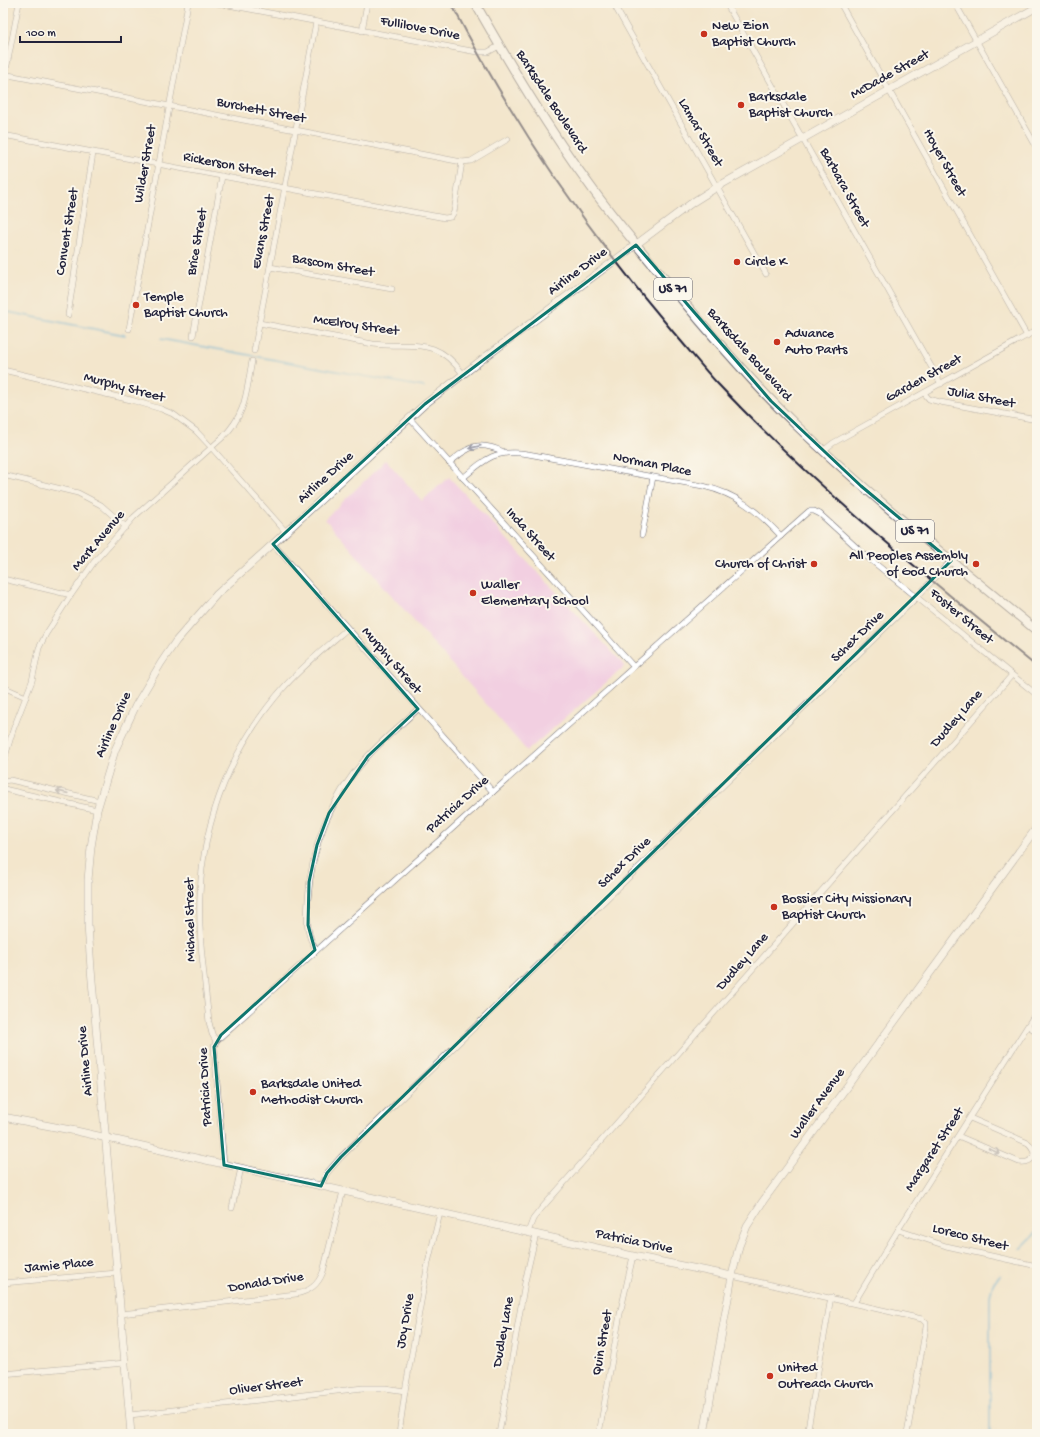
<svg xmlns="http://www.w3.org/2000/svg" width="1040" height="1437" font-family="'Gochi Hand',sans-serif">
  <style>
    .built { fill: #f2cfe1 }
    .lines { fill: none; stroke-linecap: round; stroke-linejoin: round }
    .stream { stroke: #5aabd4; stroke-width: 2 }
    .street-casing { stroke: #6b676e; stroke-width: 6 }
    .secondary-casing { stroke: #6b676e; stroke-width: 8 }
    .primary-casing { stroke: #6b676e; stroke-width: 10 }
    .street { stroke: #fff; stroke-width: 5 }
    .secondary { stroke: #fff; stroke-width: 7 }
    .primary { stroke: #fff; stroke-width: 8 }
    .rail { stroke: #22223b; stroke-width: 2 }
    .oneway { stroke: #9c9ca7 }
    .marked { fill: none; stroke: #0f766e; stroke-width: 3; stroke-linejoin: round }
    .poi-dot { fill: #c8321e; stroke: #fbf7ec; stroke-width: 1.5 }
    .labels { text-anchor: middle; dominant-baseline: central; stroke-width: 4; stroke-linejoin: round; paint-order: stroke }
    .shield { fill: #fbf7ec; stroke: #636270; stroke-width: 1 }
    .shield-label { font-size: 13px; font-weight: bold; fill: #22223b }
    .poi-label { font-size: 14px; fill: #22223b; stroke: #fbf7ec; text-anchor: start }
    .street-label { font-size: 14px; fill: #22223b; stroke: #fbf7ec }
  </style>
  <rect width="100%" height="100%" fill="#fbf7ec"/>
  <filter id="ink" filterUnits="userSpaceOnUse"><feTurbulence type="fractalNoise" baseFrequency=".025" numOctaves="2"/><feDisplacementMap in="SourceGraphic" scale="8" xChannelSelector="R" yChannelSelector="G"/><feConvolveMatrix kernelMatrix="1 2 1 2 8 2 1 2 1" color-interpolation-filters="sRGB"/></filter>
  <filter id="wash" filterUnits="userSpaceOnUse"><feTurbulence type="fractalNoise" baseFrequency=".012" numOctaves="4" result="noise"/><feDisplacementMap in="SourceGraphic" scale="16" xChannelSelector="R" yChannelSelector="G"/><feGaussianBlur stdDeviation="0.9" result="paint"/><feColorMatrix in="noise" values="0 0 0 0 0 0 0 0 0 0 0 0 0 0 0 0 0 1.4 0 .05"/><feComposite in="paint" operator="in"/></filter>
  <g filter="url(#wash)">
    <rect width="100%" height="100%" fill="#f3e6cc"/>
    <path class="built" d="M386 460 422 501 449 477 625 666 527 751 325 519Z"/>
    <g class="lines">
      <g class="stream">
        <path d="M3 311 125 335"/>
        <path d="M161 339 424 387"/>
        <path d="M1020 1249 1037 1232"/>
        <path d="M990 1434V1296L993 1284 1000 1276"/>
      </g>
    </g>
  </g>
  <g filter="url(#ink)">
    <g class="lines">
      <g class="street-casing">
        <g id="street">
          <path d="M217 3 477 52H488L499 46"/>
          <path d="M613 3 766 274"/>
          <path d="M726 3 941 384"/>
          <path d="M840 3 1027 336"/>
          <path d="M955 3 1037 148"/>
          <path d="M362 31 367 3"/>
          <path d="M3 74 462 162 471 161 508 139"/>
          <path d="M3 86 19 3"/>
          <path d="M3 135 445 218 451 217 454 212 462 162"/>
          <path d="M270 267 392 289"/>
          <path d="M68 315 93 153"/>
          <path d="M259 323 373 344C413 349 435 335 463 374"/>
          <path d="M129 329 188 3"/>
          <path d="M193 336 222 176"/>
          <path d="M254 351 316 22"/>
          <path d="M3 370 131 400 161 409 173 414 196 431 211 447 286 532"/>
          <path d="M924 393 929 399 940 402 1037 420"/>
          <path d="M410 419 633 666"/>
          <path d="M823 451 833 443 1037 330"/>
          <path d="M449 463C470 446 477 440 504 452"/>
          <path d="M3 475 78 493 101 505 126 527"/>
          <path d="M463 478C486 458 496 449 528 454L703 486C738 494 757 511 781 536"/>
          <path d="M642 535 653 477"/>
          <path d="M273 544 493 792"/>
          <path d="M3 579 71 595"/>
          <path d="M3 687 26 697"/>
          <path d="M3 764 13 730 32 681 39 648 46 634 71 595 94 562 134 517 223 437C247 413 246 392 252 361"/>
          <path d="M3 781 10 780 100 801"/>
          <path d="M3 788 8 790 97 810"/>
          <path d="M317 949C305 938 307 915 308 900 311 846 331 797 367 757 382 740 401 725 418 709"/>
          <path d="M1028 1026 1037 1032"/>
          <path d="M216 1041 212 1034 209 1022C205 980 198 937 200 895 203 818 233 744 285 686 304 665 326 647 347 629"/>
          <path d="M958 1136 1019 1162C1033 1164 1039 1153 1028 1143L970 1118"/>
          <path d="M224 1165 214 1047 216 1041 493 792 809 511H814L820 514 866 556 1037 695"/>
          <path d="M321 1186 327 1173 341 1157 917 597 951 561"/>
          <path d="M232 1208 241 1168"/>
          <path d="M898 1230 946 1246 1037 1266"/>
          <path d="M528 1232 533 1219 541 1209 1012 675"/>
          <path d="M732 1276 922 1319 926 1323V1327L907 1434"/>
          <path d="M3 1283 117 1273"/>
          <path d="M854 1303 898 1230 1037 1011"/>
          <path d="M121 1314 296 1294C310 1291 318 1285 323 1272L343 1191"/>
          <path d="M3 1374 125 1363"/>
          <path d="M130 1415 363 1388H385L405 1391"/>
          <path d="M399 1434 405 1391 428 1263 440 1213"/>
          <path d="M499 1434 525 1282 536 1234"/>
          <path d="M599 1434 620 1314 633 1256"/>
          <path d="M807 1434 831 1297"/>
        </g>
      </g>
      <g class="secondary-casing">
        <g id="secondary">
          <path d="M3 1117 76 1131 633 1256 732 1276"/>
          <path d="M131 1434 91 969 88 925V880L91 847 97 810 115 750 136 705 161 663 176 641 217 594 263 553 425 404 484 358 693 202 717 187 1037 7"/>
          <path d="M704 1434 732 1276 739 1246 747 1226 763 1201 1037 827"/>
        </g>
      </g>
      <g class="primary-casing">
        <path id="primary" d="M475 3C511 66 548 129 591 187 617 223 646 256 674 290 713 337 753 384 797 426 873 499 956 564 1037 631"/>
      </g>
      <use href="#street" class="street"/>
      <use href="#secondary" class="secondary"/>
      <use href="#primary" class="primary"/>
      <path class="rail" d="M451 3C512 121 588 232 674 333 689 350 703 368 718 384 817 489 926 576 1037 667"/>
    </g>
    <defs><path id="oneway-shaft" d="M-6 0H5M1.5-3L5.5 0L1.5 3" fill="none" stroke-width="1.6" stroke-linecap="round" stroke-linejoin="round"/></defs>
    <g class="oneway">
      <use href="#oneway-shaft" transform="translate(475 447) rotate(167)"/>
      <use href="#oneway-shaft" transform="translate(62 792) rotate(-167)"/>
      <use href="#oneway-shaft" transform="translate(994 1151) rotate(23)"/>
    </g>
  </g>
  <path d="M0 0H1040V1437H0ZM636 245 771 401 861 486 951 561 341 1157 327 1173 321 1186 224 1165 214 1047 221 1035 315 950 308 925 309 882 317 845 329 813 368 756 418 709 273 544 425 404Z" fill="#f3e6cc" fill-opacity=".55" fill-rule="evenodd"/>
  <path class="marked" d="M636 245 771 401 861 486 951 561 341 1157 327 1173 321 1186 224 1165 214 1047 221 1035 315 950 308 925 309 882 317 845 329 813 368 756 418 709 273 544 425 404Z"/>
  <g class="poi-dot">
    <circle cx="704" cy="34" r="4"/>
    <circle cx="741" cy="105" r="4"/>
    <circle cx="737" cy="262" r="4"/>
    <circle cx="136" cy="305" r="4"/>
    <circle cx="777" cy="342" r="4"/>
    <circle cx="814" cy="564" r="4"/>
    <circle cx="976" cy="564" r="4"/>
    <circle cx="473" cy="593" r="4"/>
    <circle cx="774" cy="907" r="4"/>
    <circle cx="253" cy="1092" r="4"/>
    <circle cx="770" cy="1376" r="4"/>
  </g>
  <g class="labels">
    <g class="shield">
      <rect x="654" y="278" width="38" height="22" rx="3"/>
      <rect x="896" y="520" width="38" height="22" rx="3"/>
    </g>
    <g class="shield-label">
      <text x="673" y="289">US 71</text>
      <text x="915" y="531">US 71</text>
    </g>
    <g class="poi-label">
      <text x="712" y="26">New Zion<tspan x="712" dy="16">Baptist Church</tspan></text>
      <text x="749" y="97">Barksdale<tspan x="749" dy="16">Baptist Church</tspan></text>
      <text x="745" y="262">Circle K</text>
      <text x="144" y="297">Temple<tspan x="144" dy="16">Baptist Church</tspan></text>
      <text x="785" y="334">Advance<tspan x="785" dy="16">Auto Parts</tspan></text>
      <text x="968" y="556" text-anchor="end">All Peoples Assembly<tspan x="968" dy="16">of God Church</tspan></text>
      <text x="806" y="564" text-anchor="end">Church of Christ</text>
      <text x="481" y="585">Waller<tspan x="481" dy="16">Elementary School</tspan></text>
      <text x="782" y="899">Bossier City Missionary<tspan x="782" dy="16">Baptist Church</tspan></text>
      <text x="261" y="1084">Barksdale United<tspan x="261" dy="16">Methodist Church</tspan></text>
      <text x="778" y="1368">United<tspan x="778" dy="16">Outreach Church</tspan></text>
    </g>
    <g class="street-label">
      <text transform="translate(420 29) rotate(11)">Fullilove Drive</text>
      <text transform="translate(890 75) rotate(-29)">McDade Street</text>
      <text transform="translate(551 102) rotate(57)">Barksdale Boulevard</text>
      <text transform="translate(261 111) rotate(11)">Burchett Street</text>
      <text transform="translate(700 133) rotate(60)">Lamar Street</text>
      <text transform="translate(944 163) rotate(61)">Hoyer Street</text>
      <text transform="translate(146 164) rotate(-80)">Wilder Street</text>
      <text transform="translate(229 166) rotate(11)">Rickerson Street</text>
      <text transform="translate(844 188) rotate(61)">Barbara Street</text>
      <text transform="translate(68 232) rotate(-81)">Convent Street</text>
      <text transform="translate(264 232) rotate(-79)">Evans Street</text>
      <text transform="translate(198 242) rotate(-80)">Brice Street</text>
      <text transform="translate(333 266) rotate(10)">Bascom Street</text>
      <text transform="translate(578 272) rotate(-37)">Airline Drive</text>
      <text transform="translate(356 326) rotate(8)">McElroy Street</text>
      <text transform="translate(749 355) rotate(48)">Barksdale Boulevard</text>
      <text transform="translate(924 379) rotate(-29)">Garden Street</text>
      <text transform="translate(124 388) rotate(15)">Murphy Street</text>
      <text transform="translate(981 398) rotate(11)">Julia Street</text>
      <text transform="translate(652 465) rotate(11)">Norman Place</text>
      <text transform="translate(326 478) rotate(-42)">Airline Drive</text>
      <text transform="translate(530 535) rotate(48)">Inda Street</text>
      <text transform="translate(99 541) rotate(-50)">Mark Avenue</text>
      <text transform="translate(961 617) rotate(40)">Foster Street</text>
      <text transform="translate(858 637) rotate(-44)">Schex Drive</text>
      <text transform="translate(391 661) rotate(49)">Murphy Street</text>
      <text transform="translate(957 719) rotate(-49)">Dudley Lane</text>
      <text transform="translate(114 725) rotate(-66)">Airline Drive</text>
      <text transform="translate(458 805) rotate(-42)">Patricia Drive</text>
      <text transform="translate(625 863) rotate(-44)">Schex Drive</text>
      <text transform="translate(191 920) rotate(-91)">Michael Street</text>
      <text transform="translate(743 962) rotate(-49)">Dudley Lane</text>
      <text transform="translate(86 1061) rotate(-95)">Airline Drive</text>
      <text transform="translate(206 1087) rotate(-93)">Patricia Drive</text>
      <text transform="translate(818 1104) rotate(-54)">Waller Avenue</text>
      <text transform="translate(935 1150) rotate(-57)">Margaret Street</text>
      <text transform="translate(970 1238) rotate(14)">Loreco Street</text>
      <text transform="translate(634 1242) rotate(12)">Patricia Drive</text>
      <text transform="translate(59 1266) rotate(-5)">Jamie Place</text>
      <text transform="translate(266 1283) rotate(-9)">Donald Drive</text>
      <text transform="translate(406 1321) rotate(-80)">Joy Drive</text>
      <text transform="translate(504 1332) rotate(-80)">Dudley Lane</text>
      <text transform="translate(603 1343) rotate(-80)">Quin Street</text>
      <text transform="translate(266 1387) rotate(-7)">Oliver Street</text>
    </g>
  </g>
  <rect width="1040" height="1437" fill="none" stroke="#fbf7ec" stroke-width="16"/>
  <path d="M20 36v6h101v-6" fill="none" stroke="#22223b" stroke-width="2"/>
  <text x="26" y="36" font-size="12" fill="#22223b" stroke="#fbf7ec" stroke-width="3" paint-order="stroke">100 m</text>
</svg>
